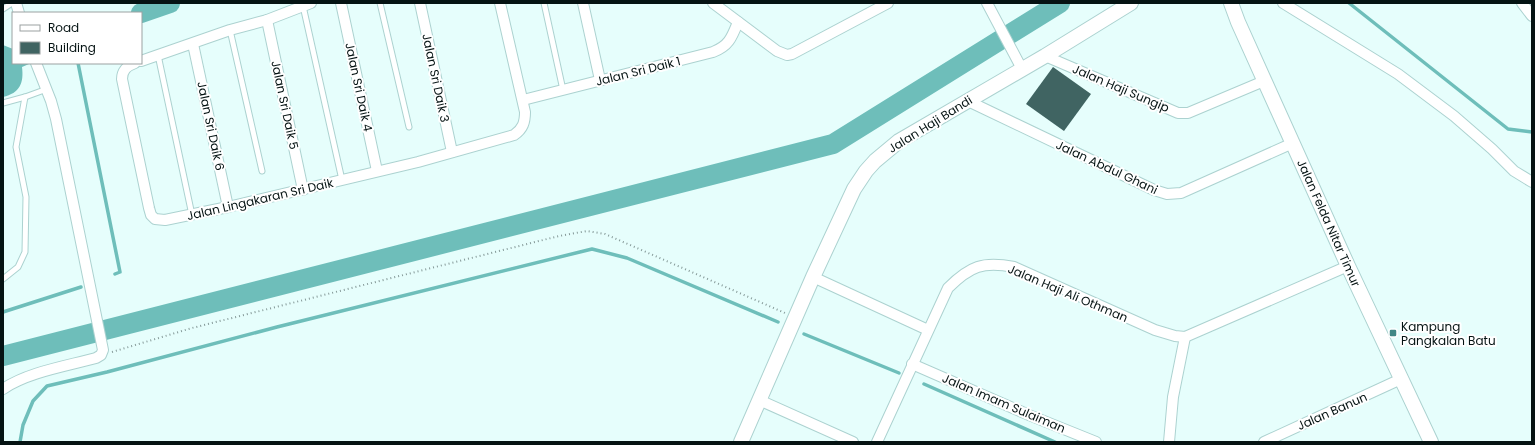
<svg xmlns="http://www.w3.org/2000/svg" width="1535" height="445" font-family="Poppins,sans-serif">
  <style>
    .water { fill: #6ebeba }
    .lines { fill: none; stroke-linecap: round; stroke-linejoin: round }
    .stream { stroke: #6ebeba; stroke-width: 3.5 }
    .river { stroke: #6ebeba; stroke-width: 20 }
    .building { fill: #406462 }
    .lane-casing { stroke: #acd2d0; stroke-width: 7 }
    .street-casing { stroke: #acd2d0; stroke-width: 12 }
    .secondary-casing { stroke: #acd2d0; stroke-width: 16 }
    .path { stroke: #869a99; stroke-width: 2; stroke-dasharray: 1 3; stroke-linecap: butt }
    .lane { stroke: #fff; stroke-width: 5 }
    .street { stroke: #fff; stroke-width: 10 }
    .secondary { stroke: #fff; stroke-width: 14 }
    .poi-dot { fill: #3f8785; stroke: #fff; stroke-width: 1.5 }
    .labels { text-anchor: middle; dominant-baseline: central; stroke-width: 4; stroke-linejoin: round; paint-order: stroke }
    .street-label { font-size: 12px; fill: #051313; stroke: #fff }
    .poi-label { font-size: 12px; fill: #051313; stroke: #fff; text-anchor: start }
  </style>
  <rect width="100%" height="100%" fill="#e6fefc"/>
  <path class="water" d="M3 45 13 49V63L29 64 22 67C24 83 20 93 3 97Z"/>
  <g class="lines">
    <g class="stream">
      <path d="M1349 3 1508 129 1532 132"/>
      <path d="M78 63 120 272 115 274"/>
      <path d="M3 312 81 287"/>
      <path d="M804 334 899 373"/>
      <path d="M924 384 1055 442"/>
      <path d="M20 442 23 425 33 401 47 386 107 372 277 327 592 249 627 258 778 322"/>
    </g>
    <g class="river">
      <path d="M141 13 170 3"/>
      <path d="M3 356 833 144 1060 3"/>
    </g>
  </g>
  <path class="building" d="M1053 67 1091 94 1064 131 1026 104Z"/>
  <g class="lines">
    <g class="lane-casing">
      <g id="lane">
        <path d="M380 3 409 127"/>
        <path d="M544 3 563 90"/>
        <path d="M303 6 342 180"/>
        <path d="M3 9 12 3"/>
        <path d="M230 30 262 171"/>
        <path d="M158 55 192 215"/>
        <path d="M3 103 25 97 47 89"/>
        <path d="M3 279 18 267 25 252 26 197 16 147 25 97"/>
      </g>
    </g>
    <g class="street-casing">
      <g id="street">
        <path d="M16 3 19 13"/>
        <path d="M341 3 377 171"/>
        <path d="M420 3 452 152"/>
        <path d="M583 3 600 80"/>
        <path d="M713 3 777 51 787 55 792 54 888 3"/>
        <path d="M987 3 1022 69"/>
        <path d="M1283 3 1398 74 1454 116 1492 149 1514 171 1532 182"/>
        <path d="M1522 3 1532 16"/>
        <path d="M267 20 303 190"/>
        <path d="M193 44 228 207"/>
        <path d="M1045 56 1178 113H1188L1264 81"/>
        <path d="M141 61 230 30 267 20 311 3"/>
        <path d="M135 63C127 66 122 70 122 79L149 208 151 215 155 219 165 220 228 207 418 162 514 135C523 129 525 122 525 112L500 3"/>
        <path d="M523 100 713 52C729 46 732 37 738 22"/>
        <path d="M968 101 1154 190 1167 194 1181 193 1293 143"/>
        <path d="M813 277 928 330"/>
        <path d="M912 364 1029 415 1096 442"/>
        <path d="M3 389C28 372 67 366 96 358L101 355 103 350 56 119 51 101 36 63"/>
        <path d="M759 400 853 442"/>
        <path d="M877 442 948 288C970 266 983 261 1014 267L1155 330 1175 336 1185 337 1348 266"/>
        <path d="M1169 442 1173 397 1185 337"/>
        <path d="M1264 442 1401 379"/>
      </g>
    </g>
    <g class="secondary-casing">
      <g id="secondary">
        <path d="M1231 3 1238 22 1348 266 1431 442"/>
        <path d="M741 442 813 277 854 189 866 171 875 161 899 141 1045 56 1131 3"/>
      </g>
    </g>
    <path class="path" d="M112 352 192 328 559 236 587 231 605 234 785 313"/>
    <use href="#lane" class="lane"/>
    <use href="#street" class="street"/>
    <use href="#secondary" class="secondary"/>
  </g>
  <rect class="poi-dot" x="1389" y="329" width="8" height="8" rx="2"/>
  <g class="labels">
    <g class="street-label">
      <text transform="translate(638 71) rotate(-14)">Jalan Sri Daik 1</text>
      <text transform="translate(436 78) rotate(78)">Jalan Sri Daik 3</text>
      <text transform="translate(359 87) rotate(78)">Jalan Sri Daik 4</text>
      <text transform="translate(1121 88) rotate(23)">Jalan Haji Sungip</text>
      <text transform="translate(285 105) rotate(78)">Jalan Sri Daik 5</text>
      <text transform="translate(930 124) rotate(-32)">Jalan Haji Bandi</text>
      <text transform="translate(211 126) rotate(78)">Jalan Sri Daik 6</text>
      <text transform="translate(1107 167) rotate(25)">Jalan Abdul Ghani</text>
      <text transform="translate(260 199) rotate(-13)">Jalan Lingakaran Sri Daik</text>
      <text transform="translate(1329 223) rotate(66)">Jalan Felda Nitar Timur</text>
      <text transform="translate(1068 293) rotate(23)">Jalan Haji Ali Othman</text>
      <text transform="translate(1004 403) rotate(23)">Jalan Imam Sulaiman</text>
      <text transform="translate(1332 411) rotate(-24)">Jalan Banun</text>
    </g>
    <g class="poi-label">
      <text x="1401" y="326">Kampung<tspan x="1401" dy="14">Pangkalan Batu</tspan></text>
    </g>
  </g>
  <rect width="1535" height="445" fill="none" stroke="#051313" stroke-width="8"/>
  <rect x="12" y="12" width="130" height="52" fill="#ffffff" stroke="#9ba1a1"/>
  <rect x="20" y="25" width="20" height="6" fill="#ffffff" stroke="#9ba1a1"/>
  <text x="48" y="32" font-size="12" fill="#051313">Road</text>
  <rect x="20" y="42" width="20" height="12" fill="#406462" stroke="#9ba1a1"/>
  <text x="48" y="52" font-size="12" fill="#051313">Building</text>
</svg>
